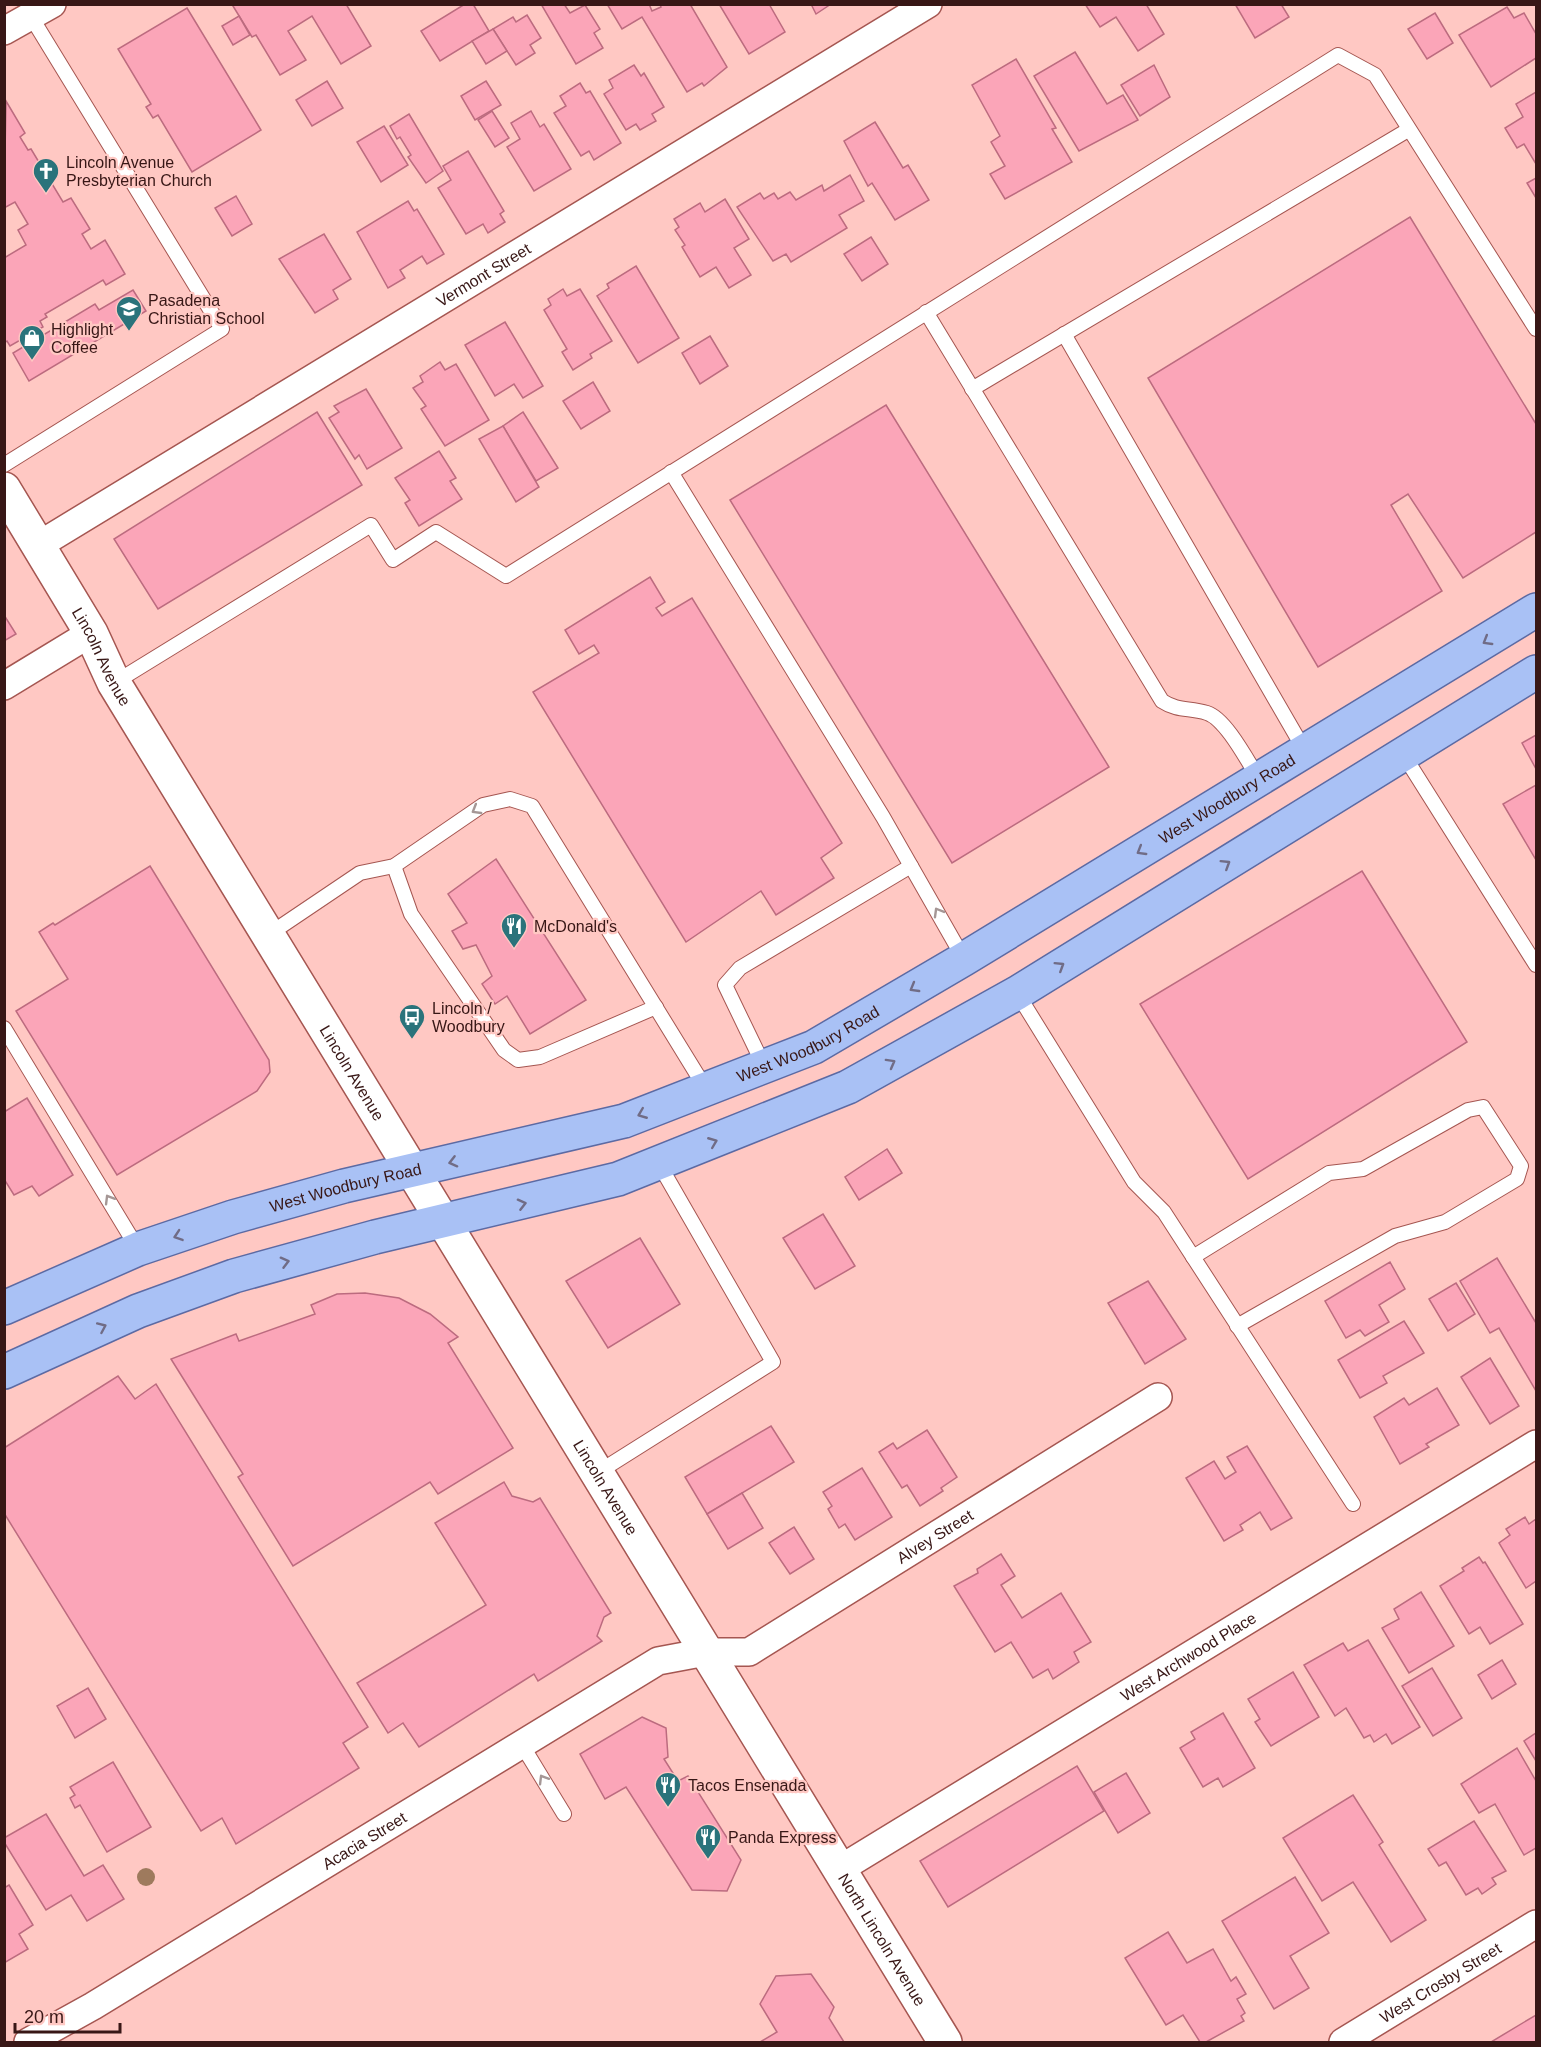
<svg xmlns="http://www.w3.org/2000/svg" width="1541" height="2047" font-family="Helvetica,sans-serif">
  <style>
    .building { fill: #fba5b8; stroke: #bc6b7f; stroke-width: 1.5 }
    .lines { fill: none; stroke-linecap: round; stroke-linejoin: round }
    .lane-casing { stroke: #a55651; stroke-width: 16 }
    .street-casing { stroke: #a55651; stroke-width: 30 }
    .secondary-casing { stroke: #a55651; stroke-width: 36 }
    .primary-casing { stroke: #5c6aa3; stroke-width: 36 }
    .lane { stroke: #fff; stroke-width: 14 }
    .street { stroke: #fff; stroke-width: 27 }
    .secondary { stroke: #fff; stroke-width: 33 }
    .primary { stroke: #a9c1f5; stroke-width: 33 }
    .tree { fill: #9e7a5d }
    .oneway { stroke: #706c86 }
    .oneway2 { stroke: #a59796 }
    .labels { text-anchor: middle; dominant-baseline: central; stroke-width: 4.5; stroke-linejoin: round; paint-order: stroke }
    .poi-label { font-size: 16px; fill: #381716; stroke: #ffc8c3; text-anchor: start }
    .street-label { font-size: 16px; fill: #381716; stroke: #ffc8c3 }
  </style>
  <rect width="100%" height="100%" fill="#ffc8c3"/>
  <g class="building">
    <path d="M235 4H346L371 46 341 64 312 16 288 31 306 60 280 75 256 35 252 37 233 6Z"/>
    <path d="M465 4H473L489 31 440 61 421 31Z"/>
    <path d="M541 4H564L570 13 585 5 600 29 594 33 603 48 576 64Z"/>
    <path d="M607 4H649L652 11 661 7 660 4H690L727 67 704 86 702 83 687 92 642 17 622 29Z"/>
    <path d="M719 4H769L785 32 749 54Z"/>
    <path d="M811 4H831L816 14Z"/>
    <path d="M1085 4H1146L1164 34 1138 51 1116 17 1100 27Z"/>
    <path d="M1235 4H1281L1289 17 1255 38Z"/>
    <path d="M1507 7 1514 18 1524 13 1536 34V58L1491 87 1459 35Z"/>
    <path d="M187 8 261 130 192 172 158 115 153 118 146 107 151 104 118 49Z"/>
    <path d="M1435 13 1453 43 1427 59 1408 29Z"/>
    <path d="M527 15 541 38 530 45 535 53 516 65 493 29 513 17 516 22Z"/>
    <path d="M239 16 250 35 233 45 222 26Z"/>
    <path d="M493 29 507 51 486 64 472 41Z"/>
    <path d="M1075 52 1107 104 1123 95 1138 120 1079 151 1034 76Z"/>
    <path d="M1016 59 1056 128 1052 129 1072 162 1005 199 990 174 1005 166 991 142 1000 136 972 85Z"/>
    <path d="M634 65 641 76 644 73 664 107 652 114 656 121 640 130 636 124 626 130 604 94 613 88 609 80Z"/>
    <path d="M1154 65 1170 97 1140 116 1121 85Z"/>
    <path d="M327 81 343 108 312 126 296 100Z"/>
    <path d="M486 81 501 105 475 120 461 96Z"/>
    <path d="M580 83 586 93 590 91 621 143 594 160 589 151 581 156 554 113 566 106 560 96Z"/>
    <path d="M1536 92V164L1524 144 1517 148 1505 128 1523 117 1516 104Z"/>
    <path d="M6 101 25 133 20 137 28 150 31 149 63 202 71 198 90 229 82 234 91 249 105 240 125 274 106 285 103 280 45 314 47 317 40 321 43 327 10 346 7 341 4 343V258L26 245 18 230 28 224 15 202 4 208Z"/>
    <path d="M492 111 509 138 495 147 478 120Z"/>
    <path d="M531 111 540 127 544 124 571 169 534 191 507 147 520 139 511 123Z"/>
    <path d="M409 114 443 171 426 183 408 157 411 155 400 137 397 139 390 126Z"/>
    <path d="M875 122 903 168 908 165 929 200 895 220 872 183 868 186 844 141Z"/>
    <path d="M384 126 408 165 381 182 357 142Z"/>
    <path d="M468 151 504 211 500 214 505 222 488 233 483 224 466 234 438 188 451 180 443 166Z"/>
    <path d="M850 175 864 201 839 215 847 228 791 262 786 254 773 261 737 207 760 193 764 199 774 193 778 199 790 192 796 200 822 185 824 191Z"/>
    <path d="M1536 178V198L1527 183Z"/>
    <path d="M236 196 252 224 232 236 215 208Z"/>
    <path d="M725 199 749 239 734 248 751 275 729 288 716 267 700 277 682 247 685 245 675 230 679 227 674 219 700 203 705 212Z"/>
    <path d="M408 201 414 211 417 209 444 254 427 264 422 256 400 270 405 278 388 288 357 232Z"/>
    <path d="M1410 217 1536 424V532L1463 578 1408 494 1391 505 1442 591 1318 667 1148 378Z"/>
    <path d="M324 234 351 279 333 290 338 299 315 313 279 259Z"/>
    <path d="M871 237 888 264 862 281 844 254Z"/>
    <path d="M636 266 679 338 638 363 597 296 609 288 607 284Z"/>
    <path d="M563 289 567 296 580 289 612 341 590 354 592 358 573 370 562 352 567 349 544 310 551 305 548 299Z"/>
    <path d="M133 290 146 311 29 381 13 353 95 304 99 310Z"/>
    <path d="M505 322 543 386 523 398 514 384 495 396 465 345Z"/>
    <path d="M710 336 728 366 700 384 682 353Z"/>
    <path d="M440 362 445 370 456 364 489 420 445 446 421 409 426 406 413 388 423 382 420 376Z"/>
    <path d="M593 382 610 411 581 429 563 401Z"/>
    <path d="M366 389 402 448 367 469 359 455 355 459 329 418 339 412 334 406Z"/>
    <path d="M886 405 1109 767 952 863 730 500Z"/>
    <path d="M317 412 362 485 158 609 114 539Z"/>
    <path d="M523 412 558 468 536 481 503 426Z"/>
    <path d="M503 426 539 487 516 502 479 439Z"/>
    <path d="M439 451 456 478 450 481 462 499 419 526 405 503 410 500 395 478Z"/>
    <path d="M650 577 665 602 656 608 662 616 692 598 842 843 821 858 834 878 776 915 761 891 686 942 533 692 599 653 594 645 579 654 565 630Z"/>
    <path d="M4 615 16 634 4 641Z"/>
    <path d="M1536 735V769L1522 743Z"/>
    <path d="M1536 785V860L1503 804Z"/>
    <path d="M496 859 586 1000 530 1034 507 996 495 1004 482 984 492 976 476 945 463 949 452 931 467 923 448 894Z"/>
    <path d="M150 866 269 1060 270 1072 257 1091 117 1175 16 1011 68 979 39 932 53 923 55 925Z"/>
    <path d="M1362 871 1467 1042 1248 1179 1140 1004Z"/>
    <path d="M27 1098 73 1175 39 1196 32 1186 14 1195 4 1179V1112Z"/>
    <path d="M887 1149 902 1173 859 1200 845 1177Z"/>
    <path d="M823 1214 855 1266 815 1289 783 1238Z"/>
    <path d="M640 1238 680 1304 608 1348 566 1281Z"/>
    <path d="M1497 1258 1536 1323V1391L1499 1328 1490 1333 1460 1281Z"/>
    <path d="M1390 1262 1405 1289 1379 1305 1389 1322 1365 1336 1360 1330 1346 1338 1325 1301Z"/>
    <path d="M1148 1281 1186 1339 1145 1364 1108 1303Z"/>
    <path d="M1456 1283 1475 1314 1448 1331 1429 1299Z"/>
    <path d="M365 1293 399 1298 430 1314 458 1337 448 1343 513 1448 438 1494 430 1482 293 1566 238 1477 243 1474 171 1359 236 1334 239 1341 315 1314 311 1305 337 1294Z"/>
    <path d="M1404 1321 1424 1353 1383 1376 1387 1383 1360 1398 1338 1360Z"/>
    <path d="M1490 1358 1519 1406 1490 1424 1461 1377Z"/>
    <path d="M118 1376 135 1399 156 1384 368 1727 343 1743 359 1768 236 1844 222 1818 201 1831 4 1513V1448Z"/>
    <path d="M1437 1388 1459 1425 1426 1444 1429 1447 1400 1464 1374 1417 1404 1398 1409 1405Z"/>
    <path d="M771 1426 794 1462 707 1514 685 1477Z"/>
    <path d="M927 1430 957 1477 941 1488 943 1491 920 1506 907 1485 902 1488 879 1452 893 1443 897 1449Z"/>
    <path d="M1247 1446 1292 1518 1271 1530 1260 1512 1240 1525 1243 1530 1224 1541 1186 1478 1214 1461 1225 1479 1236 1472 1227 1457Z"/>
    <path d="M862 1468 892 1517 855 1540 845 1524 839 1528 828 1509 832 1506 823 1492Z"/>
    <path d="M504 1482 512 1496 533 1502 540 1498 611 1613 604 1617 597 1636 602 1641 538 1681 534 1674 419 1747 403 1723 388 1733 357 1683 486 1605 435 1523Z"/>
    <path d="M742 1493 763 1528 728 1549 707 1514Z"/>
    <path d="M1525 1517 1529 1524 1536 1519V1581L1526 1588 1499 1543 1510 1535 1506 1529Z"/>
    <path d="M794 1527 814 1559 790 1574 769 1543Z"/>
    <path d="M1001 1554 1015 1576 1001 1585 1022 1618 1061 1593 1091 1642 1074 1652 1079 1662 1053 1679 1048 1669 1033 1678 1011 1642 995 1652 954 1586 978 1573 977 1569Z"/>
    <path d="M1479 1557 1483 1563 1485 1562 1523 1624 1490 1644 1480 1627 1469 1634 1440 1586 1464 1571 1462 1568Z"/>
    <path d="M1421 1592 1454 1646 1409 1673 1382 1628 1399 1619 1394 1609Z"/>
    <path d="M1368 1640 1420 1727 1392 1744 1386 1734 1374 1742 1370 1735 1364 1738 1346 1708 1335 1716 1304 1665 1343 1643 1348 1651Z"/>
    <path d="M1502 1660 1516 1684 1492 1699 1478 1675Z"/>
    <path d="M1432 1668 1462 1718 1433 1736 1402 1686Z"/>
    <path d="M1293 1672 1319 1717 1271 1746 1255 1722 1260 1719 1248 1699Z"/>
    <path d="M88 1688 106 1719 75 1738 57 1706Z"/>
    <path d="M1223 1713 1255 1768 1223 1787 1218 1778 1203 1787 1180 1748 1195 1739 1191 1732Z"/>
    <path d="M642 1717 666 1728 668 1757 664 1759 678 1781 688 1776 741 1860 727 1891 692 1890 626 1787 605 1799 580 1754Z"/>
    <path d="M1536 1733V1761L1524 1741Z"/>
    <path d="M1517 1748 1536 1781V1848L1524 1855 1495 1804 1479 1813 1461 1784Z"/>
    <path d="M113 1762 151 1827 107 1852 80 1805 75 1808 70 1798 75 1795 70 1787Z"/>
    <path d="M1077 1766 1104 1811 948 1907 920 1861Z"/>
    <path d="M1126 1773 1150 1813 1118 1833 1094 1792Z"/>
    <path d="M1353 1795 1383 1842 1379 1845 1426 1920 1391 1942 1353 1882 1322 1901 1283 1838Z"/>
    <path d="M46 1814 84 1876 103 1865 124 1899 87 1921 71 1895 46 1910 4 1842V1838Z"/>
    <path d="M1474 1821 1506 1871 1492 1878 1496 1884 1482 1894 1478 1888 1466 1895 1446 1862 1439 1866 1428 1849Z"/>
    <path d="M1295 1877 1329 1933 1290 1956 1309 1988 1274 2009 1222 1921Z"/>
    <path d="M9 1885 33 1925 19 1934 28 1949 4 1963V1888Z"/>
    <path d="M1168 1932 1187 1963 1213 1949 1231 1981 1236 1977 1246 1994 1237 1999 1245 2013 1241 2016 1244 2021 1206 2042H1200L1183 2015 1166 2025 1125 1958Z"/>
    <path d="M811 1974 834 2007 829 2018 844 2042H760L777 2032 760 2004 776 1976Z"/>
    <path d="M1536 2015V2042H1491Z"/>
  </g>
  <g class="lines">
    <g class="lane-casing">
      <g id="lane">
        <path d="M926 312 1162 701C1179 712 1189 707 1207 713 1226 719 1248 762 1259 779"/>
        <path d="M1064 334 1305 751"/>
        <path d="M972 389 1408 130"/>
        <path d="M4 465 222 329 30 15"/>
        <path d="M671 472 883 817 964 959"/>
        <path d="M114 683 371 525 393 560 436 532 506 576 1338 55 1375 75 1536 329"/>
        <path d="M1403 754 1536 965"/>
        <path d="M394 866 411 914 504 1050 518 1060 540 1057 656 1007"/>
        <path d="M268 935 360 873 394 866 483 805 510 799 532 806 706 1089"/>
        <path d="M1017 993 1134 1182 1164 1212 1353 1504"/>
        <path d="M4 1028 138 1249"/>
        <path d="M764 1066 725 985 740 968 911 866"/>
        <path d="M1193 1257 1329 1173 1363 1169 1468 1110 1483 1107 1521 1166 1517 1179 1445 1222 1395 1236 1237 1326"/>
        <path d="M597 1473 773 1362 659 1164"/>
        <path d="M522 1745 564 1814"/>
      </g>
    </g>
    <g class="street-casing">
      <g id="street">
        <path d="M4 31 52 4"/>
        <path id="s1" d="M39 545 928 4"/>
        <path d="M4 686 91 633"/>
        <path id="s2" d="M840 1869 1536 1444"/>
        <path id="s3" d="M28 2042 93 2006 658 1661 706 1652H749L1158 1397"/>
        <path id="s4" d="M1343 2042 1536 1924"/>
      </g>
    </g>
    <g class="secondary-casing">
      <g id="secondary">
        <path id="s5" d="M4 489 91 633 114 683 945 2042"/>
      </g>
    </g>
    <g class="primary-casing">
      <g id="primary">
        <path id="s6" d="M4 1308 138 1249 233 1217 344 1186 624 1121 814 1047 964 959 1536 610"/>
        <path d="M4 1372 138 1311 234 1276 375 1237 618 1179 848 1087 1017 993 1536 672"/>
      </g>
    </g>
    <use href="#lane" class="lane"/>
    <use href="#street" class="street"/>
    <use href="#secondary" class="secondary"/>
    <use href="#primary" class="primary"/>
  </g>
  <circle class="tree" cx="146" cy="1877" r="9"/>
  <defs><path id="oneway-chevron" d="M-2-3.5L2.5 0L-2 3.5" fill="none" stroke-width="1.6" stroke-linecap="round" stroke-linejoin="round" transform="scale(1.5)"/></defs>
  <g class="oneway">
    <use href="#oneway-chevron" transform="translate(1487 641) rotate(149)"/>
    <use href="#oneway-chevron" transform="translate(1141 851) rotate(149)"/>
    <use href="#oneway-chevron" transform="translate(1226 864) rotate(-32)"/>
    <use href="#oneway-chevron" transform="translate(1060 966) rotate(-32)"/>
    <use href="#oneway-chevron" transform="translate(914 988) rotate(150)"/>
    <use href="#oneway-chevron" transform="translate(891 1063) rotate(-29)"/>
    <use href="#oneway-chevron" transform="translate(642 1114) rotate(158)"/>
    <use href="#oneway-chevron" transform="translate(713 1142) rotate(-22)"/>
    <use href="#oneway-chevron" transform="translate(453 1162) rotate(166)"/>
    <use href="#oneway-chevron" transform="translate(522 1204) rotate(-14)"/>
    <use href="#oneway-chevron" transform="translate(178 1236) rotate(161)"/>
    <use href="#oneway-chevron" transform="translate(285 1262) rotate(-15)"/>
    <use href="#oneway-chevron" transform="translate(102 1327) rotate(-24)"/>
  </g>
  <g class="oneway2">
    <use href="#oneway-chevron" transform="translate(476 810) rotate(149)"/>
    <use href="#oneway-chevron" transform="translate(938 912) rotate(-120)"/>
    <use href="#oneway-chevron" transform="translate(109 1199) rotate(-121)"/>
    <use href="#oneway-chevron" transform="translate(543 1779) rotate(-121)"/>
  </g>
  <defs>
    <g id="church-pin" transform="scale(1.35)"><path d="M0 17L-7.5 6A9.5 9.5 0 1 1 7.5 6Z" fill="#2a737b" stroke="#ffc8c3"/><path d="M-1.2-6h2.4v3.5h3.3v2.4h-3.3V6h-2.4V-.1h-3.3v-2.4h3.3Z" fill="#fff"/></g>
    <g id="school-pin" transform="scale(1.35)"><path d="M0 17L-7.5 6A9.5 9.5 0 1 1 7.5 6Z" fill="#2a737b" stroke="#ffc8c3"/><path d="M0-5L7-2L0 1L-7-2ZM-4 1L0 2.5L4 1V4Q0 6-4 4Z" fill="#fff"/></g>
    <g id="shop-pin" transform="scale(1.35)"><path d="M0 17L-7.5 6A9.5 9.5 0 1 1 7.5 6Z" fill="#2a737b" stroke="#ffc8c3"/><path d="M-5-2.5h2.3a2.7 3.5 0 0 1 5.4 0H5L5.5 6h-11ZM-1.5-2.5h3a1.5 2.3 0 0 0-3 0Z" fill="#fff"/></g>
    <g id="restaurant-pin" transform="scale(1.35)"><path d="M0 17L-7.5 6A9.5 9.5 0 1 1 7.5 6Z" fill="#2a737b" stroke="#ffc8c3"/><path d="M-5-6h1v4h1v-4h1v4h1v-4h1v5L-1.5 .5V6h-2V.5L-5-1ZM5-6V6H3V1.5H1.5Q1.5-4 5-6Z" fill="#fff"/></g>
    <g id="bus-pin" transform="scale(1.35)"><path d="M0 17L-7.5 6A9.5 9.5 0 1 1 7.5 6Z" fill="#2a737b" stroke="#ffc8c3"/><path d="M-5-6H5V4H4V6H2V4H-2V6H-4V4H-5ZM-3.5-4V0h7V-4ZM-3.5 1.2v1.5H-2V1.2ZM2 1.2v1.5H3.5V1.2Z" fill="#fff"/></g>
  </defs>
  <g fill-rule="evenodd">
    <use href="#church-pin" x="46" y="171"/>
    <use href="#school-pin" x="129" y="309"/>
    <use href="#shop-pin" x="32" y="338"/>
    <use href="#restaurant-pin" x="514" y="926"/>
    <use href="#bus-pin" x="412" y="1017"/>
    <use href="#restaurant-pin" x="668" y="1785"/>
    <use href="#restaurant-pin" x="708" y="1837"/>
  </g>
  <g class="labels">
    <g class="poi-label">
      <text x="66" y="162">Lincoln Avenue<tspan x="66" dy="18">Presbyterian Church</tspan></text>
      <text x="148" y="300">Pasadena<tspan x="148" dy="18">Christian School</tspan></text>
      <text x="51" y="329">Highlight<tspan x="51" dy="18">Coffee</tspan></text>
      <text x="534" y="926">McDonald's</text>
      <text x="432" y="1008">Lincoln /<tspan x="432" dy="18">Woodbury</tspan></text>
      <text x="688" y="1785">Tacos Ensenada</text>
      <text x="728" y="1837">Panda Express</text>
    </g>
    <g class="street-label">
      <text stroke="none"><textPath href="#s1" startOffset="520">Vermont Street</textPath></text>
      <text stroke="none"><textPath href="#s5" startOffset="194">Lincoln Avenue</textPath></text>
      <text stroke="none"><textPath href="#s6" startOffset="1335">West Woodbury Road</textPath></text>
      <text stroke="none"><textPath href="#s6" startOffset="849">West Woodbury Road</textPath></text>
      <text stroke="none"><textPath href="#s5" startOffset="680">Lincoln Avenue</textPath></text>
      <text stroke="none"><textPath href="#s6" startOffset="363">West Woodbury Road</textPath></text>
      <text stroke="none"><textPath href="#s5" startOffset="1166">Lincoln Avenue</textPath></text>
      <text stroke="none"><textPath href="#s3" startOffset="1047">Alvey Street</textPath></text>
      <text stroke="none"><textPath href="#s2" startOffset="408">West Archwood Place</textPath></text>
      <text stroke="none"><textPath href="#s3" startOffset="392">Acacia Street</textPath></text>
      <text stroke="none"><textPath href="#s5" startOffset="1696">North Lincoln Avenue</textPath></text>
      <text stroke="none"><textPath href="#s4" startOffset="114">West Crosby Street</textPath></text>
    </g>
  </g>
  <rect width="1541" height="2047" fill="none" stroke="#381716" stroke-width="12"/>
  <path d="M15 2023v9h105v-9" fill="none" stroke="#381716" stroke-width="3"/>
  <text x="24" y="2023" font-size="18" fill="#381716" stroke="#ffc8c3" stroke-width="4.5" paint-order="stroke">20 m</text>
</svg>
